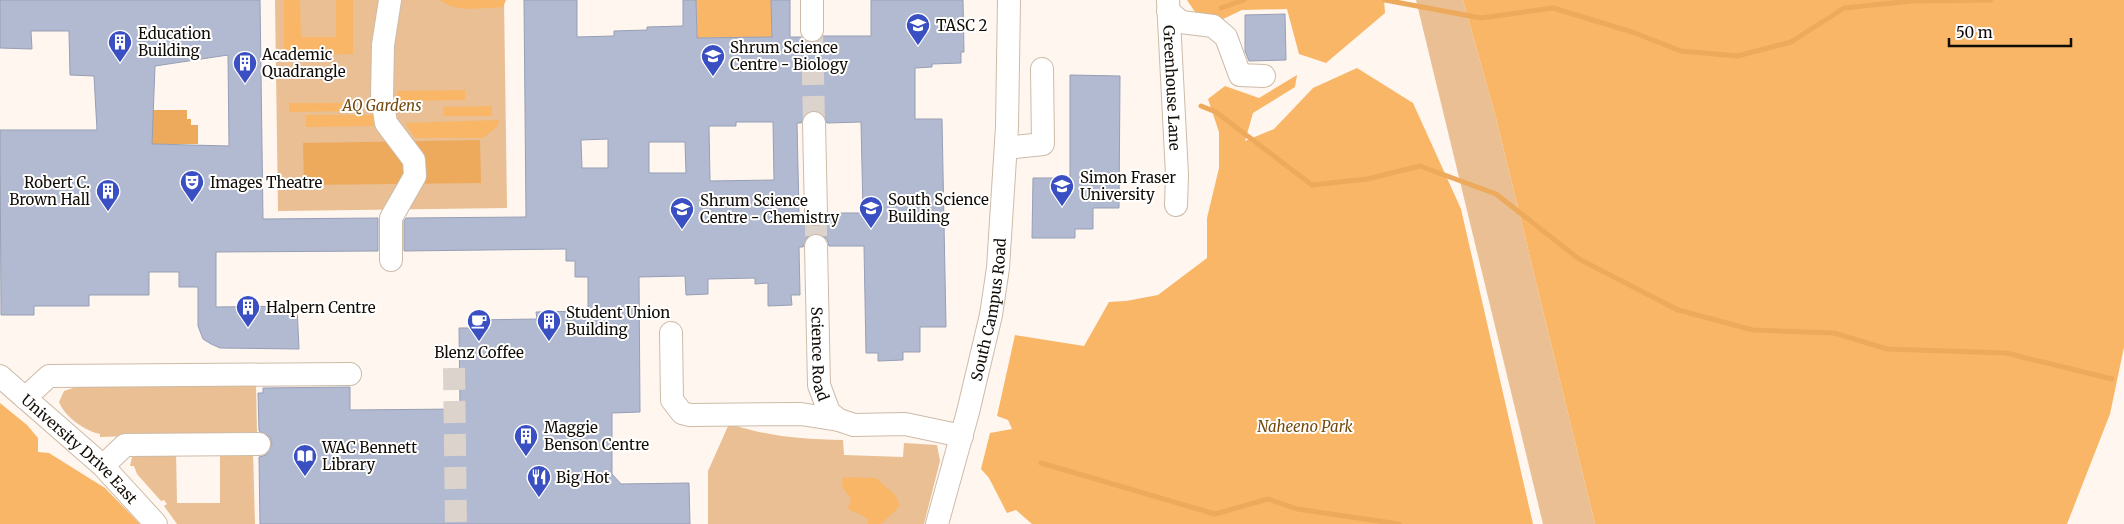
<svg xmlns="http://www.w3.org/2000/svg" width="2124" height="524" font-family="Merriweather,serif">
  <style>
    .green { fill: #e9bf93 }
    .forest { fill: #f9b667 }
    .water { fill: #edaa5c }
    .lines { fill: none; stroke-linecap: round; stroke-linejoin: round }
    .stream { stroke: #edaa5c; stroke-width: 5 }
    .building { fill: #b2bad1; stroke: #979fb5; fill-rule: evenodd }
    .minor-tunnel { stroke: #dbd3cc; stroke-width: 22; stroke-dasharray: 22 11; stroke-linecap: butt }
    .minor-casing { stroke: #cdbba8; stroke-width: 24 }
    .minor { stroke: #fff; stroke-width: 22 }
    .labels { text-anchor: middle; dominant-baseline: central; stroke-width: 4; stroke-linejoin: round; paint-order: stroke }
    .poi-label { font-size: 15px; fill: #120c06; stroke: #fff; text-anchor: start }
    .street-label { font-size: 15px; fill: #120c06; stroke: #fff }
    .park-label { font-size: 15px; font-style: italic; fill: #75490c; stroke: #fff }
  </style>
  <rect width="100%" height="100%" fill="#fef6ef"/>
  <g class="green">
    <path d="M275 0H504L507 208 278 211Z"/>
    <path d="M1416 0H1463L1496 118 1595 524H1543Z"/>
    <path d="M256 385 257 432 100 437V434C85 431 65 417 59 402L64 391 76 387Z"/>
    <path d="M729 424C772 437 799 439 843 440L844 455 903 457 904 443 937 445 940 461 924 524H708V471Z"/>
    <path d="M176 450 177 503H220V452L253 451 255 524H177L164 506 167 504 164 500 161 501 137 474 134 466H130L132 457 137 453Z"/>
  </g>
  <g class="forest">
    <path d="M284 0H300L301 37H336V0H353V54L284 55Z"/>
    <path d="M440 0H506L503 7C483 8 455 13 440 0Z"/>
    <path d="M696 0H771L772 37 697 38Z"/>
    <path d="M1187 0H1384L1385 13 1326 63 1299 54 1287 9 1242 10 1221 20 1195 12Z"/>
    <path d="M1463 0H2124V347L2110 414 2067 524H1595L1496 118Z"/>
    <path d="M1357 68 1413 103 1461 209 1533 524H1032L1016 510 1007 513 989 478 981 469 990 433 1012 429 1008 420 997 416 1015 335 1084 346 1109 302 1126 301 1158 295 1207 258V218L1219 168V132L1208 99 1225 86 1259 98 1297 75 1295 87 1253 113 1245 141 1274 129 1313 88Z"/>
    <path d="M465 90V100L398 101 397 91Z"/>
    <path d="M289 103H349V111L289 112Z"/>
    <path d="M492 106V116H444L443 107Z"/>
    <path d="M306 115H376V126L306 127Z"/>
    <path d="M499 120 498 126 483 138H415L405 123Z"/>
    <path d="M0 403 27 425 38 438V452L49 453 105 488 140 524H0Z"/>
    <path d="M843 477 876 478 896 496 900 506 881 524H868L867 518 848 509 851 498 842 487Z"/>
  </g>
  <g class="water">
    <path d="M152 110H187V119H191V125H198V144H152Z"/>
    <path d="M480 140 481 183 304 185 303 143Z"/>
  </g>
  <g class="lines">
    <g class="stream">
      <path d="M1385 0 1481 18 1553 8 1632 32 1681 51 1737 56 1791 42 1844 8 1912 1 1991 0"/>
      <path d="M1221 8 1244 0"/>
      <path d="M1201 106 1216 112 1312 185 1367 179 1420 166 1496 194 1579 259 1678 310 1753 330 1834 333 1887 349 2006 353 2112 379"/>
      <path d="M1041 463 1215 514 1268 499 1297 509 1399 524"/>
    </g>
  </g>
  <g class="building">
    <path d="M0 0H260L263 219 378 218V251L216 252V307L297 306 299 349 220 348 211 344 203 339 198 326V287H179V272H149V295H89V306H34V315H1L0 130H97L94 76 70 75 69 31H31L32 49 0 48ZM228 55 229 146 152 144 155 66Z"/>
    <path d="M524 0H577V37L614 36V31L647 30V27L683 26V0H696L697 38 772 37 771 0H790V37H801L812 43 818 42 823 36H871V0H963L964 52H961V63L932 64V67L915 68V119H942L946 327H920V352H903V360L878 361V353H866L864 246H829L827 239 816 233 809 235 803 247H799L800 295H791L792 305 768 306V283L755 284V278L708 279V294L686 295 685 276 639 277 640 412 612 413V474L621 484 689 483 690 524H260L259 457 266 455 272 444 270 437 259 431 258 393H263V388L350 387V410L460 409 459 328H473V320L537 319 536 312 588 311V277H575V261H566V249L404 251V221L406 218 526 217ZM813 110 821 112 827 123 861 122 863 213H829L827 221 817 227 809 225 803 214H799L797 123H801L807 112ZM736 122H773L774 180 710 181 709 126H736ZM608 139V168H582L581 140ZM649 142H685L686 173H649Z"/>
    <path d="M1285 14 1286 60 1249 61 1245 51V15Z"/>
    <path d="M1070 75 1120 76 1119 208H1093V229H1075V238H1032L1033 178H1070Z"/>
  </g>
  <g class="lines">
    <g class="minor-tunnel">
      <path d="M812 30 814 123"/>
      <path d="M816 214V246"/>
      <path d="M454 368 456 524"/>
    </g>
    <g class="minor-casing">
      <g id="minor">
        <path d="M390 0 383 45 382 97 386 123 414 160 415 176 391 218V260"/>
        <path d="M812 0V30"/>
        <path id="s1" d="M1168 0 1177 175 1176 205"/>
        <path d="M1168 11 1181 22 1213 26 1226 37 1240 75 1264 76"/>
        <path d="M814 123 816 214"/>
        <path d="M1006 148 1043 144 1042 69"/>
        <path id="s2" d="M816 246 819 385 829 412 839 420 854 425 905 424 962 436"/>
        <path d="M671 333 672 400 682 413 690 415 801 414 839 420"/>
        <path id="s3" d="M0 376 103 466 156 524"/>
        <path d="M25 398 49 376 350 374"/>
        <path d="M103 466 125 445 259 444"/>
        <path id="s4" d="M937 524 968 412 991 315 998 268 1007 127 1009 0"/>
      </g>
    </g>
    <use href="#minor" class="minor"/>
  </g>
  <defs>
    <g id="university-pin" transform="scale(1.25)"><path d="M0 17L-7.5 6A9.5 9.5 0 1 1 7.5 6Z" fill="#3a4fc2" stroke="#fff"/><path d="M0-5L7-2L0 1L-7-2ZM-4 1L0 2.5L4 1V4Q0 6-4 4Z" fill="#fff"/></g>
    <g id="building-pin" transform="scale(1.25)"><path d="M0 17L-7.5 6A9.5 9.5 0 1 1 7.5 6Z" fill="#3a4fc2" stroke="#fff"/><path d="M-4-6H4V6H1V3H-1V6H-4ZM-2.5-4.3h1.7v1.8h-1.7ZM.8-4.3h1.7v1.8H.8ZM-2.5-1h1.7V.8h-1.7ZM.8-1h1.7V.8H.8Z" fill="#fff"/></g>
    <g id="theatre-pin" transform="scale(1.25)"><path d="M0 17L-7.5 6A9.5 9.5 0 1 1 7.5 6Z" fill="#3a4fc2" stroke="#fff"/><path d="M-5-5.5Q0-4 5-5.5V0Q5 5 0 6Q-5 5-5 0ZM-3.3-2.5H-1v1.5H-3.3ZM1-2.5H3.3v1.5H1ZM-2.8 1Q0 5.5 2.8 1Z" fill="#fff"/></g>
    <g id="cafe-pin" transform="scale(1.25)"><path d="M0 17L-7.5 6A9.5 9.5 0 1 1 7.5 6Z" fill="#3a4fc2" stroke="#fff"/><path d="M-5.5-4.5H6V0H3Q3 3.5 0 3.5H-2.5Q-5.5 3.5-5.5 0ZM3-3.2v2h1.7v-2ZM-6 4.5H4V6H-6Z" fill="#fff"/></g>
    <g id="library-pin" transform="scale(1.25)"><path d="M0 17L-7.5 6A9.5 9.5 0 1 1 7.5 6Z" fill="#3a4fc2" stroke="#fff"/><path d="M-6-4Q-3-5.5-.7-3.5V5Q-3 3-6 4ZM6-4Q3-5.5 .7-3.5V5Q3 3 6 4Z" fill="#fff"/></g>
    <g id="restaurant-pin" transform="scale(1.25)"><path d="M0 17L-7.5 6A9.5 9.5 0 1 1 7.5 6Z" fill="#3a4fc2" stroke="#fff"/><path d="M-5-6h1v4h1v-4h1v4h1v-4h1v5L-1.5 .5V6h-2V.5L-5-1ZM5-6V6H3V1.5H1.5Q1.5-4 5-6Z" fill="#fff"/></g>
  </defs>
  <g fill-rule="evenodd">
    <use href="#university-pin" x="918" y="25"/>
    <use href="#building-pin" x="120" y="42"/>
    <use href="#university-pin" x="713" y="56"/>
    <use href="#building-pin" x="245" y="63"/>
    <use href="#theatre-pin" x="192" y="182"/>
    <use href="#university-pin" x="1062" y="186"/>
    <use href="#building-pin" x="108" y="191"/>
    <use href="#university-pin" x="871" y="208"/>
    <use href="#university-pin" x="682" y="209"/>
    <use href="#building-pin" x="248" y="307"/>
    <use href="#cafe-pin" x="479" y="321"/>
    <use href="#building-pin" x="549" y="321"/>
    <use href="#building-pin" x="526" y="436"/>
    <use href="#library-pin" x="305" y="456"/>
    <use href="#restaurant-pin" x="539" y="477"/>
  </g>
  <g class="labels">
    <g class="poi-label">
      <text x="936" y="25">TASC 2</text>
      <text x="138" y="33">Education<tspan x="138" dy="17">Building</tspan></text>
      <text x="730" y="47">Shrum Science<tspan x="730" dy="17">Centre - Biology</tspan></text>
      <text x="262" y="54">Academic<tspan x="262" dy="17">Quadrangle</tspan></text>
      <text x="1080" y="177">Simon Fraser<tspan x="1080" dy="17">University</tspan></text>
      <text x="90" y="182" text-anchor="end">Robert C.<tspan x="90" dy="17">Brown Hall</tspan></text>
      <text x="210" y="182">Images Theatre</text>
      <text x="888" y="199">South Science<tspan x="888" dy="17">Building</tspan></text>
      <text x="700" y="200">Shrum Science<tspan x="700" dy="17">Centre - Chemistry</tspan></text>
      <text x="266" y="307">Halpern Centre</text>
      <text x="566" y="312">Student Union<tspan x="566" dy="17">Building</tspan></text>
      <text x="479" y="352" text-anchor="middle">Blenz Coffee</text>
      <text x="544" y="427">Maggie<tspan x="544" dy="17">Benson Centre</tspan></text>
      <text x="322" y="447">WAC Bennett<tspan x="322" dy="17">Library</tspan></text>
      <text x="556" y="477">Big Hot</text>
    </g>
    <g class="street-label">
      <text stroke="none"><textPath href="#s1" startOffset="88">Greenhouse Lane</textPath></text>
      <text stroke="none"><textPath href="#s4" startOffset="221">South Campus Road</textPath></text>
      <text stroke="none"><textPath href="#s2" startOffset="108">Science Road</textPath></text>
      <text stroke="none"><textPath href="#s3" startOffset="108">University Drive East</textPath></text>
    </g>
    <g class="park-label">
      <text x="382" y="105">AQ Gardens</text>
      <text x="1305" y="426">Naheeno Park</text>
    </g>
  </g>
  <path d="M1949 38v8h122v-8" fill="none" stroke="#120c06" stroke-width="2.5"/>
  <text x="1956" y="38" font-size="15" fill="#120c06" stroke="#ffffff" stroke-width="4" paint-order="stroke">50 m</text>
</svg>
